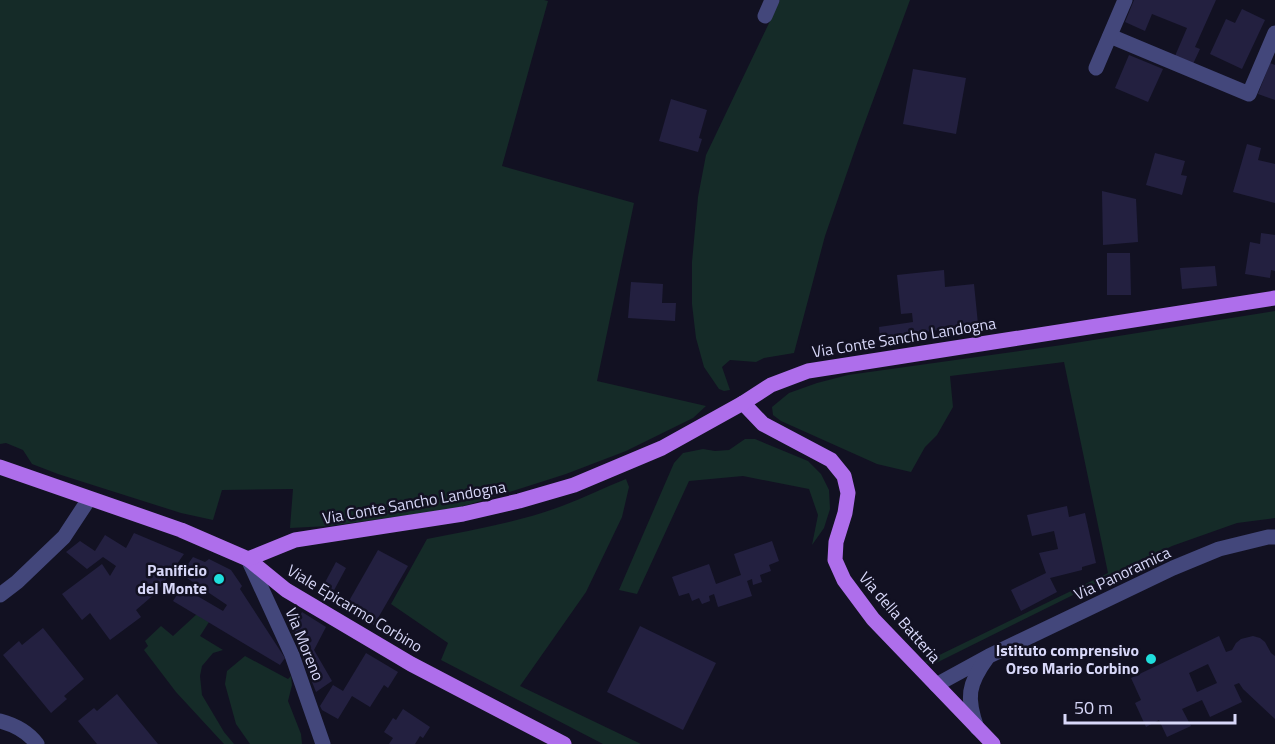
<svg xmlns="http://www.w3.org/2000/svg" width="1275" height="744" font-family="'Titillium Web',sans-serif">
  <style>
    .green { fill: #152b28 }
    .building { fill: #232040; fill-rule: evenodd }
    .lines { fill: none; stroke-linecap: round; stroke-linejoin: round }
    .minor { stroke: #43477b; stroke-width: 15 }
    .major { stroke: #ae6eeb; stroke-width: 15 }
    .poi-dot { fill: #1fdedc; stroke: #121122; stroke-width: 2 }
    .labels { text-anchor: middle; dominant-baseline: central; stroke-width: 5; stroke-linejoin: round; paint-order: stroke }
    .street-label { font-size: 16px; fill: #d8d8f9; stroke: #121122 }
    .poi-label { font-size: 16px; font-weight: bold; fill: #d8d8f9; stroke: #121122; text-anchor: end }
  </style>
  <rect width="100%" height="100%" fill="#121122"/>
  <g class="green">
    <path d="M0 0H544L548 1 502 166 634 203 597 381 706 406 693 418 626 451 566 474 484 500 453 509 329 526 290 528 293 489 222 490 213 520 181 513 58 474 32 464 23 450 6 443 0 444Z"/>
    <path d="M780 0H910L858 141 825 236 794 353 764 358 756 362 730 360 722 367 730 390 724 391 719 389 704 367 696 338 692 304V262L698 197 706 155Z"/>
    <path d="M1275 311V518L1237 523 1172 546 932 665 925 662 1108 573 1064 362 950 376 953 407 937 435 925 447 911 472 877 464 781 421 773 415 772 407 789 393 817 383 848 375 1062 345Z"/>
    <path d="M745 439H755L808 461 821 474 829 490 830 509 824 528 812 545 818 515 809 489 743 476 689 481 637 594 619 590 674 463 683 453 703 449 715 451 729 450Z"/>
    <path d="M626 479 629 487 622 517 586 592 520 686 641 744H603L441 660 448 643 391 604 427 539C471 530 520 522 562 506 584 498 605 487 626 479Z"/>
    <path d="M197 614 209 622 200 636 223 650 213 653 202 666 200 676 202 695 224 732 234 744H224L176 692 144 650 148 646 145 641 161 626 173 636Z"/>
    <path d="M245 656 288 679 291 676 292 685 288 701 301 734 302 744H250L236 724 225 684 227 671Z"/>
  </g>
  <g class="building">
    <path d="M1134 0H1216L1195 47 1200 49 1193 64 1175 56 1187 28 1152 14 1145 31 1125 22Z"/>
    <path d="M1242 9 1265 20 1242 69 1210 54 1226 19 1235 23Z"/>
    <path d="M1129 55 1163 69 1148 102 1115 88Z"/>
    <path d="M1270 63 1275 65V100L1258 94Z"/>
    <path d="M913 69 966 78 956 134 903 124Z"/>
    <path d="M671 99 707 110 699 138 702 139 698 152 659 141Z"/>
    <path d="M1247 144 1261 148 1258 160 1275 164V203L1233 192Z"/>
    <path d="M1155 153 1185 161 1181 175 1187 176 1182 195 1146 185Z"/>
    <path d="M1102 191 1136 199 1138 242 1103 245Z"/>
    <path d="M1261 233 1275 235V271L1271 270 1270 278 1245 274 1250 242 1260 244Z"/>
    <path d="M1107 253H1130L1131 295H1107Z"/>
    <path d="M1215 266 1217 286 1182 289 1180 268Z"/>
    <path d="M944 270 945 287 974 284 978 324 880 339 879 327 913 322 912 313 901 314 897 275Z"/>
    <path d="M631 282 663 284 662 303H676L675 321 628 318Z"/>
    <path d="M1067 506 1069 517 1085 513 1096 563 1082 567V570L1050 578 1057 592 1021 611 1011 590 1046 573 1039 553 1058 549 1054 531 1032 536 1027 515Z"/>
    <path d="M134 533 184 554 157 592 136 610 141 617 110 640 90 613 82 620 62 594 102 564 110 576 116 566 103 557 87 569 66 552 80 541 95 551 105 535 126 548Z"/>
    <path d="M772 541 779 561 769 565 771 571 760 575 762 582 753 585 752 579 747 581 752 596 718 607 714 594 709 596 710 601 702 604 699 598 692 601 689 593 679 596 672 577 709 564 716 584 741 575 734 554Z"/>
    <path d="M378 550 408 566 374 625 345 608Z"/>
    <path d="M193 557 205 562 209 559 231 570 242 586 240 589 285 658 280 665 173 601 182 587 223 611 227 605 181 574Z"/>
    <path d="M336 562 346 568 332 594 322 588Z"/>
    <path d="M302 612 326 627 314 650 332 681 316 692 292 631Z"/>
    <path d="M640 626 716 663 683 730 607 692Z"/>
    <path d="M43 628 84 679 64 696 67 699 51 713 3 655 19 641 22 645Z"/>
    <path d="M1219 636 1226 652 1232 650 1236 643 1241 639 1253 636 1260 638 1265 642 1271 653 1275 656V719L1243 689 1239 683 1234 685 1242 702 1210 717 1202 700 1182 709 1191 726 1167 737 1159 720 1146 727 1135 703 1141 700 1131 678ZM1208 664 1217 683 1197 692 1189 673Z"/>
    <path d="M366 653 398 672 388 688 384 685 370 707 352 696 338 719 322 710 320 706 333 685 343 691Z"/>
    <path d="M117 694 139 721 158 744H97L78 721 94 708 97 711Z"/>
    <path d="M403 709 430 727 423 738 420 736 415 744H389L393 738 384 732 393 718 396 720Z"/>
  </g>
  <g class="lines">
    <g class="minor">
      <path d="M765 16 772 0"/>
      <path d="M1110 36 1249 94 1275 33"/>
      <path d="M1096 68 1125 0"/>
      <path d="M248 559 292 655 323 744"/>
      <path d="M0 595 17 582 64 537 89 499"/>
      <path d="M936 685 989 656 1173 568 1219 549 1268 537H1275"/>
      <path d="M0 721C15 725 28 732 37 744"/>
      <path d="M977 728C966 698 968 684 987 658"/>
    </g>
    <g class="major">
      <path d="M743 403 763 424 831 460 844 476 848 493 845 513 836 542 835 560 844 580 873 619 993 744"/>
      <path d="M0 467 181 530 248 559 286 590 411 664 564 744"/>
      <path d="M248 559 295 540 463 514 519 501 574 485 662 448 743 403 771 385 808 371 1275 298"/>
    </g>
  </g>
  <g class="poi-dot">
    <circle cx="219" cy="579" r="6"/>
    <circle cx="1151" cy="659" r="6"/>
  </g>
  <g class="labels">
    <g class="street-label">
      <text transform="translate(904 337) rotate(-9)">Via Conte Sancho Landogna</text>
      <text transform="translate(414 502) rotate(-10)">Via Conte Sancho Landogna</text>
      <text transform="translate(1122 573) rotate(-25)">Via Panoramica</text>
      <text transform="translate(355 608) rotate(31)">Viale Epicarmo Corbino</text>
      <text transform="translate(900 617) rotate(49)">Via della Batteria</text>
      <text transform="translate(305 644) rotate(68)">Via Moreno</text>
    </g>
    <g class="poi-label">
      <text x="207" y="570">Panificio<tspan x="207" dy="18">del Monte</tspan></text>
      <text x="1139" y="650">Istituto comprensivo<tspan x="1139" dy="18">Orso Mario Corbino</tspan></text>
    </g>
  </g>
  <path d="M1065 714v9h170v-9" fill="none" stroke="#d8d8f9" stroke-width="3"/>
  <text x="1074" y="714" font-size="18" fill="#d8d8f9" stroke="#121122" stroke-width="4.5" paint-order="stroke">50 m</text>
</svg>
